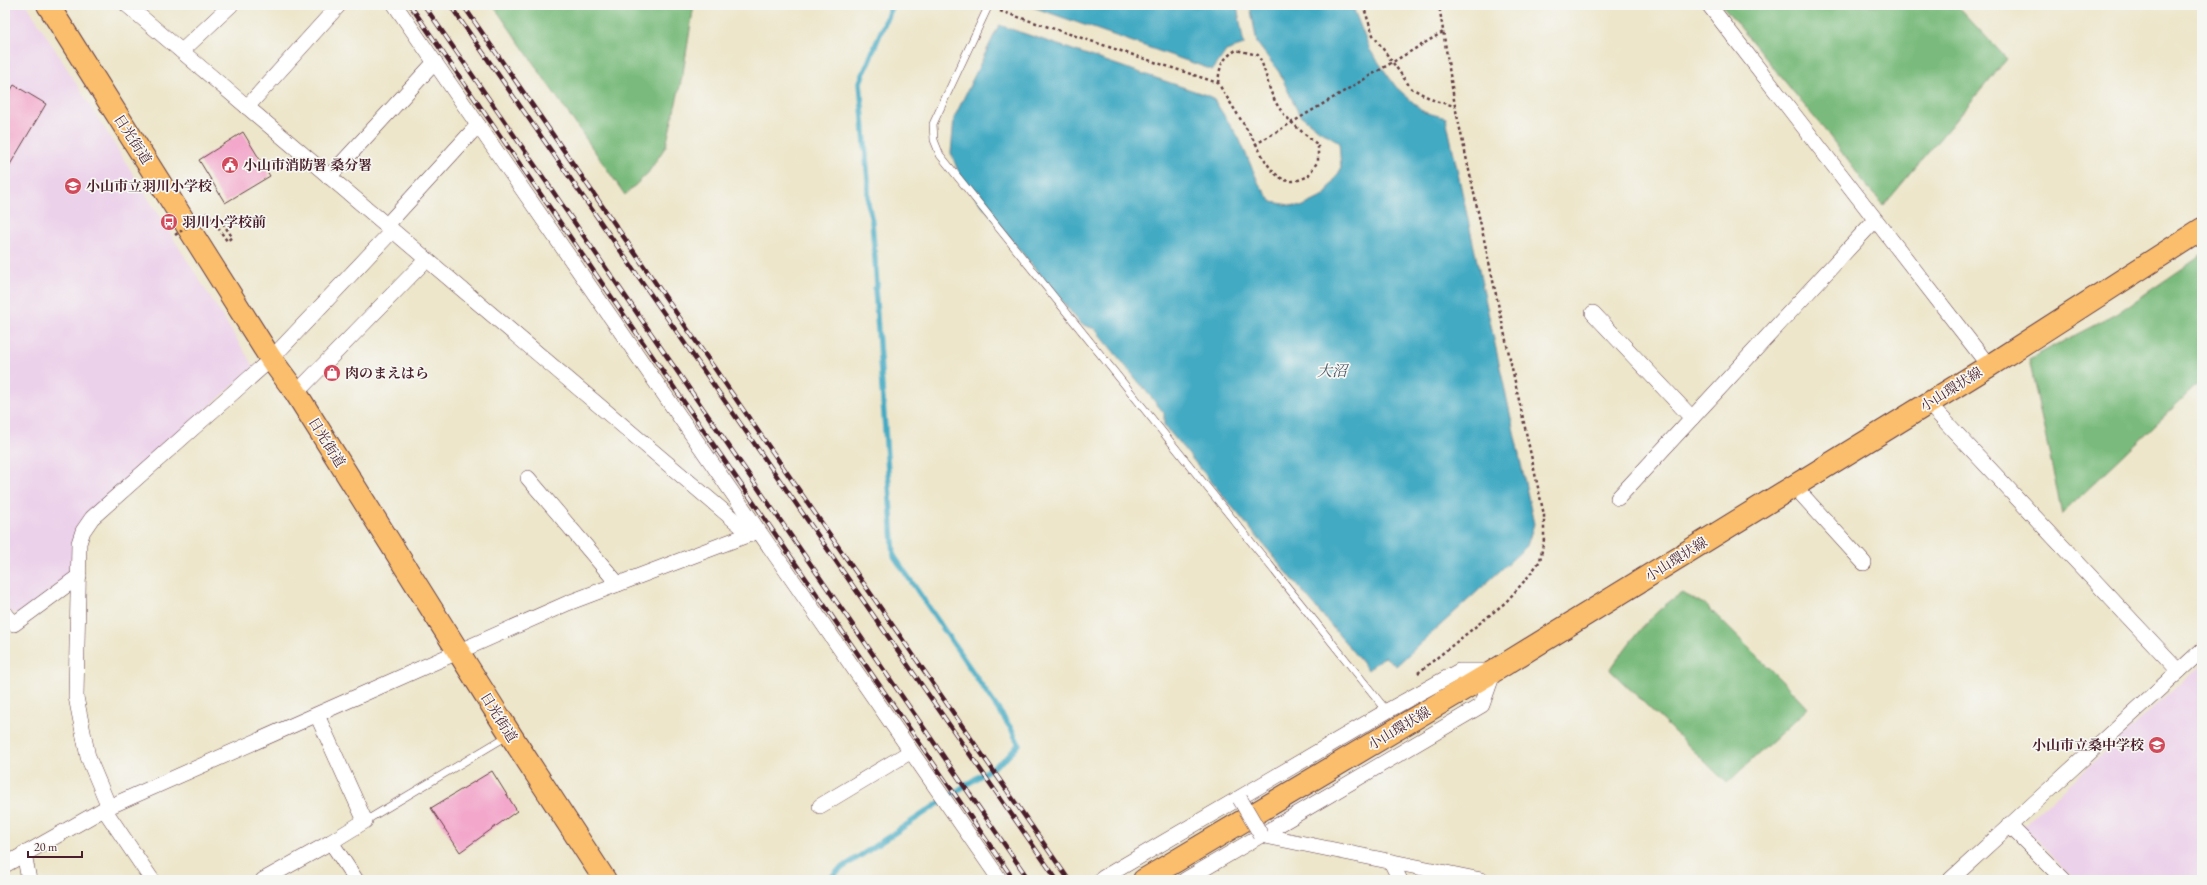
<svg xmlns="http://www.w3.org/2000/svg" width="2207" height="885" font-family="'EB Garamond','Noto Serif JP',serif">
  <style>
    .built { fill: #ecd1ea }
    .forest { fill: #7abb7d; stroke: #626d54 }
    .water { fill: #43aac3; stroke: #466477 }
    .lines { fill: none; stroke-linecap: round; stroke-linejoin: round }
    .stream { stroke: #43aac3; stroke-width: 5.5 }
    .building { fill: #f3a7cb }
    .service-casing { stroke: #623d43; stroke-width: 8 }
    .minor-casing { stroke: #623d43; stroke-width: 16 }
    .primary-casing { stroke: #623d43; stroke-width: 24 }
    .trunk-casing { stroke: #623d43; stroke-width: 24 }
    .path { stroke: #623d43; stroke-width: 2.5; stroke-dasharray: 3 3; stroke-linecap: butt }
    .service { stroke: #fff; stroke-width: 7 }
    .minor { stroke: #fff; stroke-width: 15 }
    .primary { stroke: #fabe6d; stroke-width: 22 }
    .trunk { stroke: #fabe6d; stroke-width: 22 }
    .rail-casing { stroke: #4a1f2b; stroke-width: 4.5 }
    .rail { stroke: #f6f6f2; stroke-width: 3; stroke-dasharray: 9; stroke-linecap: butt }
    .minor-bridge-casing { stroke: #623d43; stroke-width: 16; stroke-linecap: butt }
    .path-bridge { stroke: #623d43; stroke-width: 2.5; stroke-dasharray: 3 3; stroke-linecap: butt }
    .minor-bridge { stroke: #fff; stroke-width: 15 }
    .labels { text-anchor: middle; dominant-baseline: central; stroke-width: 3.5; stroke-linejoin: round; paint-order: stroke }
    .street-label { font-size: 14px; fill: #4a1f2b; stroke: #f6f6f2 }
    .poi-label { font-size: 14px; font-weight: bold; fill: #4a1f2b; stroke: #f6f6f2; text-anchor: start }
    .water-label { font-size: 15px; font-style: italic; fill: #475768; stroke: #f6f6f2 }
  </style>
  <rect width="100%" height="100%" fill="#f6f6f2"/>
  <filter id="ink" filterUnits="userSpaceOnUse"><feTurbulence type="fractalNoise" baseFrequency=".025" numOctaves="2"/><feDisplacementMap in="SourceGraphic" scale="8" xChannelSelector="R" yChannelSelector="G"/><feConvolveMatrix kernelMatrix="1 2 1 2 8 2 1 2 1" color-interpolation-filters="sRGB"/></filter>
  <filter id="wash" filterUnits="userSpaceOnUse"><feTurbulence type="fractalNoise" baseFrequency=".012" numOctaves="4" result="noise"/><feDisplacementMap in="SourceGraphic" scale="16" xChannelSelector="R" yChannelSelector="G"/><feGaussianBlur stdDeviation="0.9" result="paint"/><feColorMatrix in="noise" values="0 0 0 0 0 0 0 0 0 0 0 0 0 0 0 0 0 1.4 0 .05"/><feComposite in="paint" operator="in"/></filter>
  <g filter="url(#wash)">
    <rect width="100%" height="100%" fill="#ede6cb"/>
    <g class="built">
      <path d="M5 5H27L254 367 89 514 74 573 19 614 10 612 5 607Z"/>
      <path d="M2202 664V880H2076L2023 826Z"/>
    </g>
    <g class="forest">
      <path d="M493 5H694L683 73 666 146 648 173 625 195Z"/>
      <path d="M1722 5H1956L2007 59 1884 205 1872 193 1828 134Z"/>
      <path d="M2202 255V380L2062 514 2029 359 2116 314Z"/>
      <path d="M1682 593 1706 605 1792 691 1808 708 1727 783 1610 670C1630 641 1652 611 1682 593Z"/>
    </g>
    <g class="water">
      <path d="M1027 5H1237L1244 45 1226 51 1213 70Z"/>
      <path d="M1250 5H1352L1370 50 1396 87 1424 112 1446 118 1534 524 1527 546 1396 666 1384 656 1368 670 1164 425V413L1095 329 1081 324 962 181 951 153 954 118 999 25 1212 97 1239 138 1259 184 1272 202 1301 207 1324 196 1341 169 1339 142 1319 130 1299 114 1279 72 1257 43Z"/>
    </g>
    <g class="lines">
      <path class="stream" d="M828 880 839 870 1005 759 1019 744 1010 727 894 556 875 288 877 285 872 222 868 203V181L860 82 892 5"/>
    </g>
    <g id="blocks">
      <g class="building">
        <path d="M14 85 46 104 5 173V100Z"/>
        <path d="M243 132 270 176 225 203 199 160Z"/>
        <path d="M492 771 517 811 460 852 431 808Z"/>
      </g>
    </g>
  </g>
  <g filter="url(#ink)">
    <use href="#blocks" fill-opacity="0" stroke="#623d43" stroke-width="1"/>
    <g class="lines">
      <g class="service-casing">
        <g id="service">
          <path d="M989 5 933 124 934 140 940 155 1387 711"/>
          <path d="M365 821 509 735"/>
        </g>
      </g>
      <g class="minor-casing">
        <g id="minor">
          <path d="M127 5 741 526 758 531"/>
          <path d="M395 5 1000 880"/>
          <path d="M1709 5 1989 366"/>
          <path d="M182 51 231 5"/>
          <path d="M247 107 339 5"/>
          <path d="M329 177 435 62"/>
          <path d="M386 226 478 125"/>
          <path d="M1593 313 1692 418"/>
          <path d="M296 393 426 260"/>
          <path d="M1928 403 2179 671"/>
          <path d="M528 478 618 584"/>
          <path d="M1794 486 1864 563"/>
          <path d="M1618 498 1875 220"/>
          <path d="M5 613 14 624 79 576"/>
          <path d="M820 806 910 752"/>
          <path d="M109 807 88 757 76 697 79 543 83 531 92 518 271 359 392 231"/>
          <path d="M104 809 152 880"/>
          <path d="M2009 825 2064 880"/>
          <path d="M1261 835 1481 880"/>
          <path d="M331 842 356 880"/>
          <path d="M24 853 29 880"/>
          <path d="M1391 862 1400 880"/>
          <path d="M5 865 104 809 568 603 758 531"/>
          <path d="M263 880 331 842 365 821 317 715"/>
          <path d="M1104 880 1103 878 1387 711 1459 671H1494L1482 705 1185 880"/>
          <path d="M1950 880 2202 650"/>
        </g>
      </g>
      <g class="primary-casing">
        <path id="primary" d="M1144 880 1494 671 1989 366 2202 229"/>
      </g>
      <g class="trunk-casing">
        <path id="trunk" d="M48 5 271 359 296 393 510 734 605 880"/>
      </g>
      <g class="path">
        <path d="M1363 5 1373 35 1411 88 1435 101 1455 106 1439 5"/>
        <path d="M1000 11 1218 83 1256 144 1443 32"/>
        <path d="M1218 83C1220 65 1221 60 1236 50L1258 55C1265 67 1266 79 1271 92 1279 115 1300 130 1318 145V161L1308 176C1304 178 1297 181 1293 181 1274 182 1264 158 1256 144"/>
        <path d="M208 213 227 241 232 237 217 214"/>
        <path d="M1418 673 1506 602 1527 578 1540 561 1544 539V515L1455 106"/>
      </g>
      <use href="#service" class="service"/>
      <use href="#minor" class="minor"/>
      <use href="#primary" class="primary"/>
      <use href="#trunk" class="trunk"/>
      <g class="rail-casing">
        <g id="rail">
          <path d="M410 5 1014 880"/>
          <path d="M424 5 1029 880"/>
          <path d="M450 5 1057 880"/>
          <path d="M463 5 1069 880"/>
        </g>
      </g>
      <use href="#rail" class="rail"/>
      <g class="minor-bridge-casing">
        <path id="minor-bridge" d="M1240 799 1261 835"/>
      </g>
      <path class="path-bridge" d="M175 235 208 213"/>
      <use href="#minor-bridge" class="minor-bridge"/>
    </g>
  </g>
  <defs>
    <g id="civic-disc" transform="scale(0.9)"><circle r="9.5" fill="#d1495b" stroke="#f6f6f2"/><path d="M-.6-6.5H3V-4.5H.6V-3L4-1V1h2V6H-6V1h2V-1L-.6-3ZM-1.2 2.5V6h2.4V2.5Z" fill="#fff"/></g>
    <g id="school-disc" transform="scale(0.9)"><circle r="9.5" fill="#d1495b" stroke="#f6f6f2"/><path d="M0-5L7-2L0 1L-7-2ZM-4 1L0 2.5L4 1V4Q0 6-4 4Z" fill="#fff"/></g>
    <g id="bus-disc" transform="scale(0.9)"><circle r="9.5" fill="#d1495b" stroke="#f6f6f2"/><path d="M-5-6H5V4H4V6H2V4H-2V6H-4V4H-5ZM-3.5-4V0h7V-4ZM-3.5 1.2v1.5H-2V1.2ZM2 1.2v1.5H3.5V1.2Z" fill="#fff"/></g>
    <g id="shop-disc" transform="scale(0.9)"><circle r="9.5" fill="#d1495b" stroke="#f6f6f2"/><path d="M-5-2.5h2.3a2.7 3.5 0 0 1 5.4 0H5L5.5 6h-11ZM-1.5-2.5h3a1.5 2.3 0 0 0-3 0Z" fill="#fff"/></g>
  </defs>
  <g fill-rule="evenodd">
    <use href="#civic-disc" x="230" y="165"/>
    <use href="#school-disc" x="73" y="186"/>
    <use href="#bus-disc" x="169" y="222"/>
    <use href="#shop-disc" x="332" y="373"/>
    <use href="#school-disc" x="2157" y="745"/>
  </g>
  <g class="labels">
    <g class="street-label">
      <text transform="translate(133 139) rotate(57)">日光街道</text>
      <text transform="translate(1951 389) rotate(-32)">小山環状線</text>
      <text transform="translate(327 442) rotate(58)">日光街道</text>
      <text transform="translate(1676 559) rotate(-32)">小山環状線</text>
      <text transform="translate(499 717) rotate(58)">日光街道</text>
      <text transform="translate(1399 728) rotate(-31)">小山環状線</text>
    </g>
    <g class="poi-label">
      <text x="243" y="165">小山市消防署 桑分署</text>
      <text x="86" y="186">小山市立羽川小学校</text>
      <text x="182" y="222">羽川小学校前</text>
      <text x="345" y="373">肉のまえはら</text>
      <text x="2144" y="745" text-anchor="end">小山市立桑中学校</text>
    </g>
    <g class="water-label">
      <text x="1332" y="370">大沼</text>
    </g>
  </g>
  <rect width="2207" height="885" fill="none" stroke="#f6f6f2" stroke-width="20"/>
  <path d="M28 851v6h54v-6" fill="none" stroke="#4a1f2b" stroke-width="2"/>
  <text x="34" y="851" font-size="12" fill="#4a1f2b" stroke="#f6f6f2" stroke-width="3" paint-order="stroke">20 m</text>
</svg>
